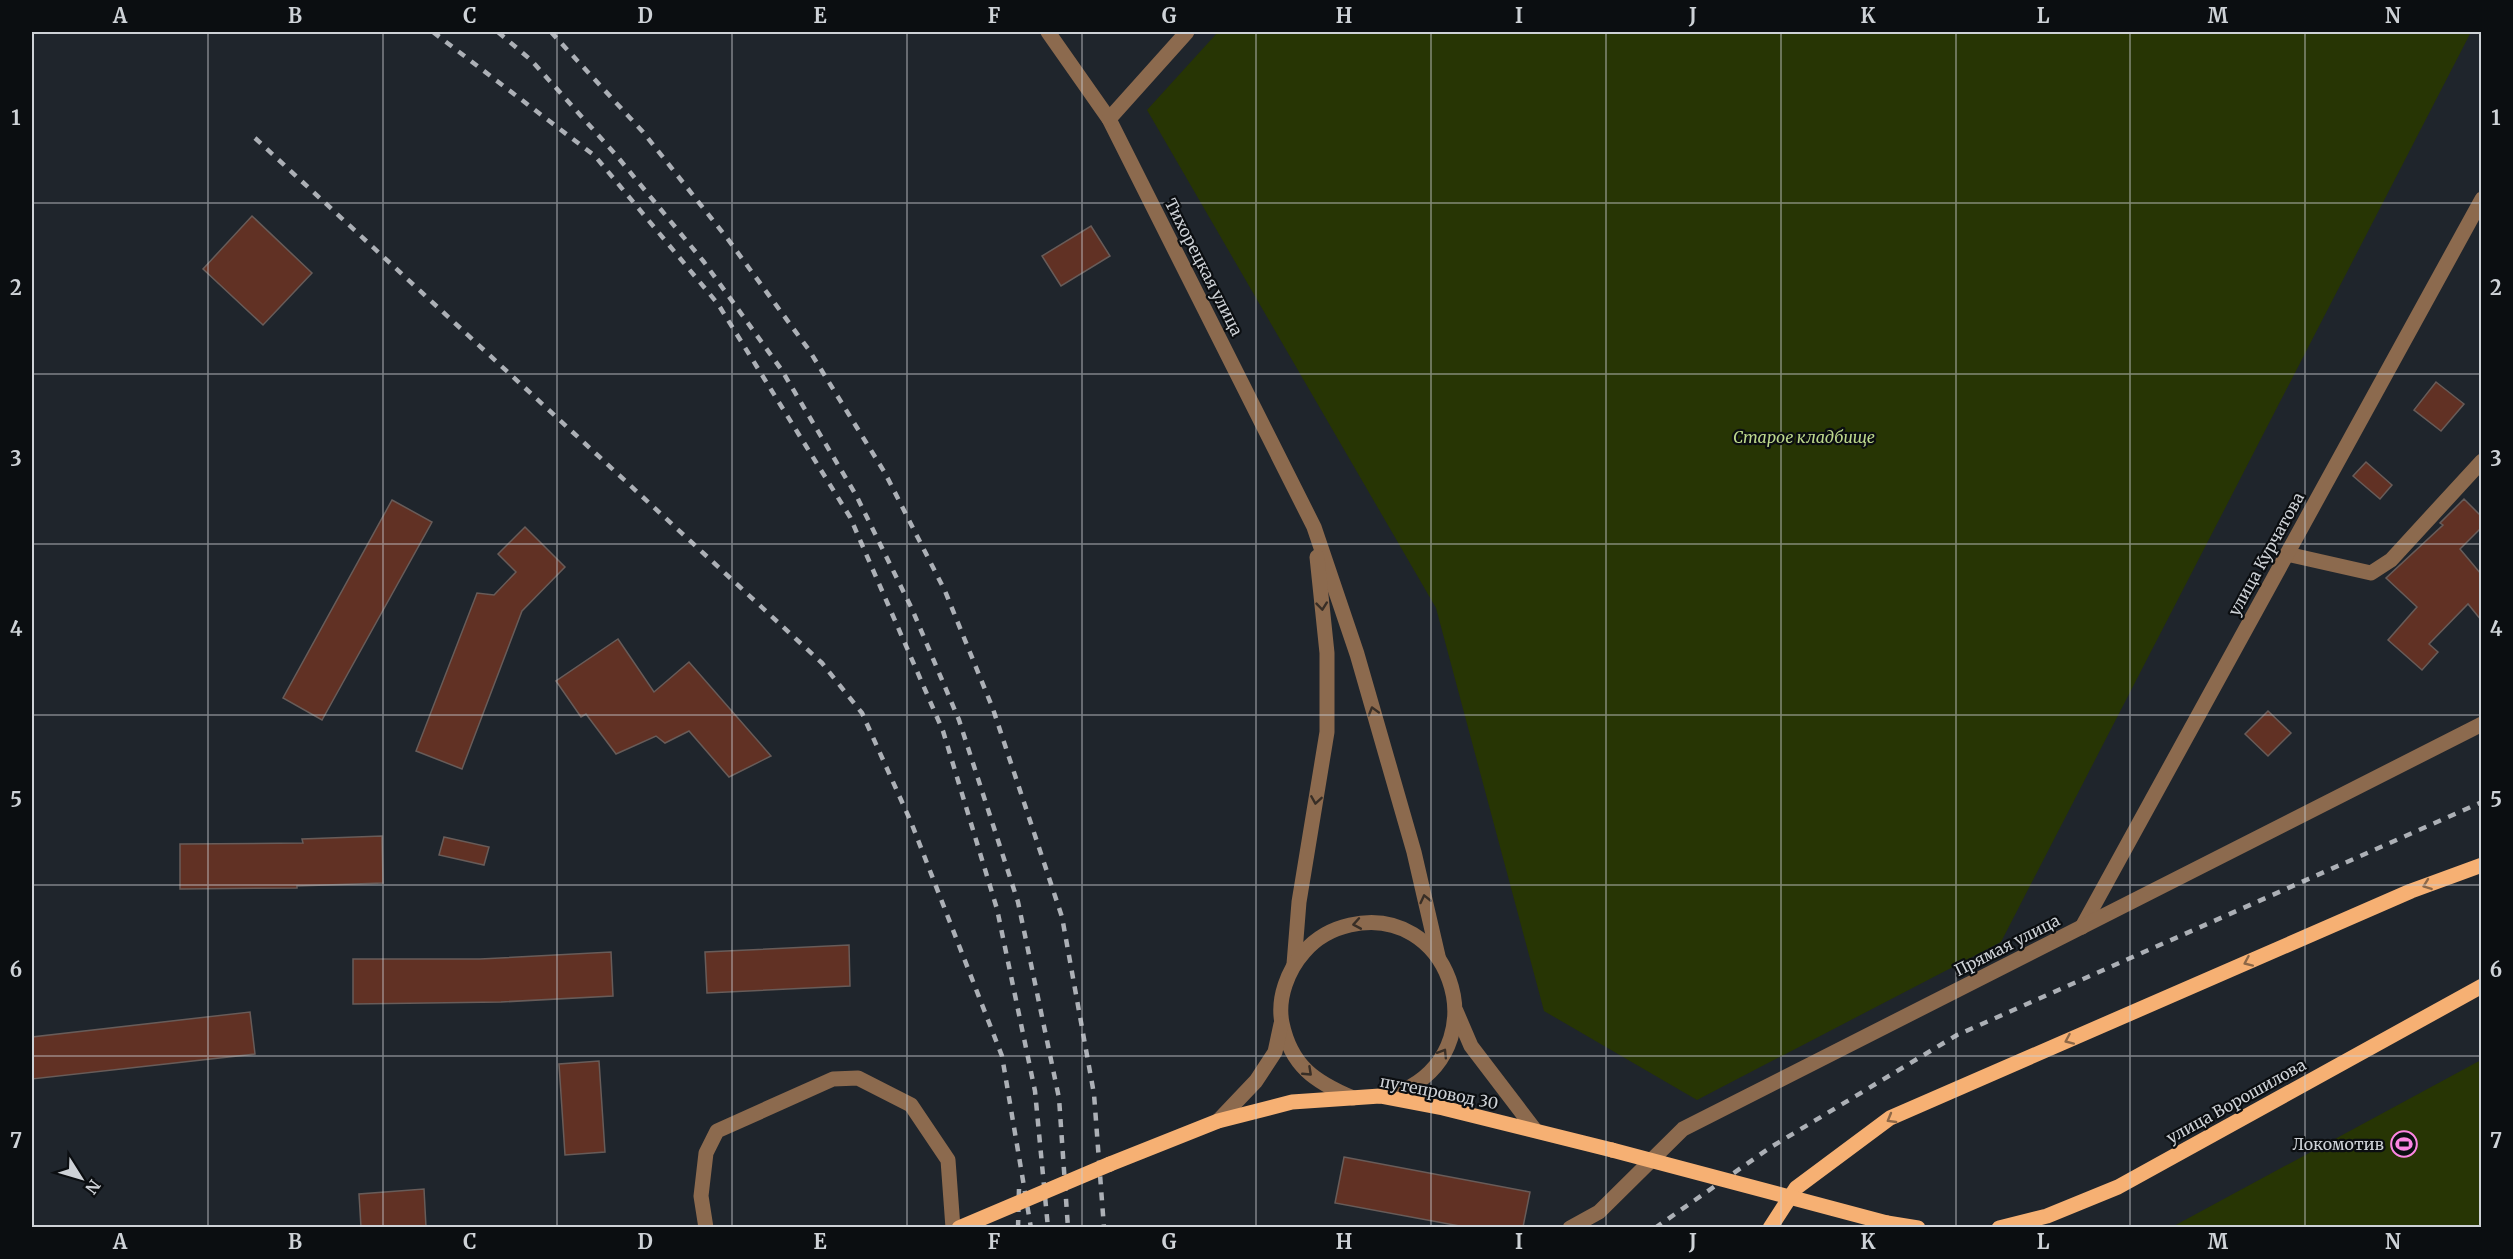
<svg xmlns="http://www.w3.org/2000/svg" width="2513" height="1259" font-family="Merriweather,serif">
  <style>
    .green { fill: #273504 }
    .building { fill: #613124; stroke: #685c59; stroke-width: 1.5 }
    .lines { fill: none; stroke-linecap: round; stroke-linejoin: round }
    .minor { stroke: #8c6a4e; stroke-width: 15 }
    .major { stroke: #f6b073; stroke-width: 15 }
    .rail { stroke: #acb0b6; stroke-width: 4.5; stroke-dasharray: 8 8; stroke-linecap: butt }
    .major-bridge { stroke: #f6b073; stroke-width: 15 }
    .oneway { stroke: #382e26 }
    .oneway2 { stroke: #8c6747 }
    .grid { fill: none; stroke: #ced2d7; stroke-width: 1.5; stroke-opacity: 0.55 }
    .labels { text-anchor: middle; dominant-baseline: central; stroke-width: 4.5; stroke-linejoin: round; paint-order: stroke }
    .street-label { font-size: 16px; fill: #ced2d7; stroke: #0b0e11 }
    .park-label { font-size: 16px; font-style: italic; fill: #bdd88d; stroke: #0b0e11 }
    .poi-label { font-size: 16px; fill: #ced2d7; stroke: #0b0e11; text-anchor: end }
    .neatline { fill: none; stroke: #ced2d7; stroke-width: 2 }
    .grid-label { font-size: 20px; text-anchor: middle; font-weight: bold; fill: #ced2d7 }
  </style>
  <rect width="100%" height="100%" fill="#1f252c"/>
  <g class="green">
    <path d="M1218 32H2471L2001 942 1697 1100 1544 1011 1436 608 1147 110Z"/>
    <path d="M2481 1060V1227H2172Z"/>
  </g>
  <g class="building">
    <path d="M252 216 312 273 263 325 203 269Z"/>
    <path d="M1091 226 1110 256 1061 286 1042 256Z"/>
    <path d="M2436 382 2464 404 2441 431 2414 410Z"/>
    <path d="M2366 462 2392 485 2380 499 2353 476Z"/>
    <path d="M2464 499 2481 516V528L2460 549 2481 574V620L2468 604 2429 644 2438 652 2422 670 2388 640 2417 607 2386 578 2443 525 2440 523Z"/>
    <path d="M392 500 432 522 322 720 283 698Z"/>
    <path d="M525 527 565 567 522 611 462 769 416 751 477 593 494 595 516 572 498 554Z"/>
    <path d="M618 639 654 692 689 662 771 756 729 777 689 731 665 743 656 736 616 754 586 714 581 717 556 681Z"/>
    <path d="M2268 711 2291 733 2268 756 2245 734Z"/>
    <path d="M382 836 383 883 297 886V888L180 889V844L303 843 302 839Z"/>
    <path d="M444 837 489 847 484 865 439 855Z"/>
    <path d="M849 945 850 986 707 993 705 952Z"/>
    <path d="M611 952 613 996 501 1002 353 1004V959H480Z"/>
    <path d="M250 1012 255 1054 32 1079V1037Z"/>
    <path d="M599 1061 605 1152 565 1155 559 1064Z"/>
    <path d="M1344 1157 1530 1192 1523 1227H1465L1335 1203Z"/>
    <path d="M424 1189 426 1227H361L359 1194Z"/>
  </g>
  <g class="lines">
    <g class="minor">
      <path d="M1048 32 1109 119 1314 527 1357 654 1414 852 1438 956"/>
      <path d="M1109 119 1187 32"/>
      <path d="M2287 554 2371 573 2391 560 2482 461"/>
      <path d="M2082 927 2482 199"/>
      <path d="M1294 964 1299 902 1327 732V653L1317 557"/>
      <path d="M1456 1011 1471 1046 1535 1130"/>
      <path d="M1353 1098C1315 1082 1291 1066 1282 1023 1277 998 1288 970 1304 952 1316 938 1332 929 1350 925 1448 903 1496 1038 1410 1087 1401 1092 1389 1094 1380 1096"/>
      <path d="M1218 1121 1256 1081 1275 1052 1281 1024"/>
      <path d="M706 1228 701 1196 706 1153 717 1131 833 1079 858 1078 911 1105 948 1160 953 1228"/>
      <path d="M1570 1228 1599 1212 1683 1129 2482 724"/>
    </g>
    <g class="major">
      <path d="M1110 1164 1218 1121 1292 1102 1380 1096 1443 1108 1612 1150"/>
      <path d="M1887 1223 1918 1228"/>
      <path d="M1770 1228 1796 1188 1890 1118 2411 891 2482 865"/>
      <path d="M1999 1228 2047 1216 2118 1187 2482 986"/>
    </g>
    <g class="rail">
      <path d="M433 32 595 156 718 304 850 517 943 731 997 909 1035 1091 1048 1228"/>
      <path d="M498 32 531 60 616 155 704 262 781 369 856 495 912 609 959 720 1018 902 1059 1098 1068 1228"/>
      <path d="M551 32 643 132 727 238 809 350 885 473 945 591 993 709 1062 917 1094 1094 1104 1228"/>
      <path d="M255 138 822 663 862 713 911 822 1002 1056 1031 1228"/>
      <path d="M1018 1228 1019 1189"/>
      <path d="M1655 1228 1771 1147 1957 1035 2482 802"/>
    </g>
    <g class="major-bridge">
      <path d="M1612 1150 1887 1223"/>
      <path d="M959 1228 1110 1164"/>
    </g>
  </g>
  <defs><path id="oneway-chevron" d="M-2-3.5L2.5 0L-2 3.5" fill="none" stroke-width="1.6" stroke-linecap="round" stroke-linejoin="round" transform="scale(1.5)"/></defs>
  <g class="oneway">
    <use href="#oneway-chevron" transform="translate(1322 606) rotate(84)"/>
    <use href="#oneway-chevron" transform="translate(1373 711) rotate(-106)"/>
    <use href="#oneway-chevron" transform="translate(1316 800) rotate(99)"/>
    <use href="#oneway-chevron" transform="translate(1425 899) rotate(-103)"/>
    <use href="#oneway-chevron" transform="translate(1357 924) rotate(170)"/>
    <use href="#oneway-chevron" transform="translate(1443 1053) rotate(-58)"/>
    <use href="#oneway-chevron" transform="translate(1308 1072) rotate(43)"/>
  </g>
  <g class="oneway2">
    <use href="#oneway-chevron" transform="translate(2427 885) rotate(160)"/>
    <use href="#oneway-chevron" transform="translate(2248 962) rotate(156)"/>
    <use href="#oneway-chevron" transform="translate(2069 1040) rotate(156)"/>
    <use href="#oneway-chevron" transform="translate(1891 1119) rotate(150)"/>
  </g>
  <path class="grid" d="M208 32V1228M383 32V1228M557 32V1228M732 32V1228M907 32V1228M1082 32V1228M1256 32V1228M1431 32V1228M1606 32V1228M1781 32V1228M1956 32V1228M2130 32V1228M2305 32V1228M32 203H2482M32 374H2482M32 544H2482M32 715H2482M32 885H2482M32 1056H2482"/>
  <defs>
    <g id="stadium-ring" transform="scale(1.35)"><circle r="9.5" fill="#0b0e11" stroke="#fd86e2" stroke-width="1.5"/><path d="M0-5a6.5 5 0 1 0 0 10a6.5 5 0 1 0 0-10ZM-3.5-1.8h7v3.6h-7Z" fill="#fd86e2"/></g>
  </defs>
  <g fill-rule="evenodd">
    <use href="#stadium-ring" x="2404" y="1144"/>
  </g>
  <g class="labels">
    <g class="street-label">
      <text transform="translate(1204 267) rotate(63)">Тихорецкая улица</text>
      <text transform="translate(2266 554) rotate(-61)">улица Курчатова</text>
      <text transform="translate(2007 945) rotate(-27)">Прямая улица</text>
      <text transform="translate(1439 1092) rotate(11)">путепровод 30</text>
      <text transform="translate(2236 1101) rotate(-29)">улица Ворошилова</text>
    </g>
    <g class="park-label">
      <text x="1804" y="437">Старое кладбище</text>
    </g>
    <g class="poi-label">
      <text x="2384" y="1144">Локомотив</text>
    </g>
  </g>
  <rect width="2513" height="1259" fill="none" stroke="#0b0e11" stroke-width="66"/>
  <g transform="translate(81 1178) rotate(127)" stroke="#0b0e11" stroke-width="4.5" paint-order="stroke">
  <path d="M0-4.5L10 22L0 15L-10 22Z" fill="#ced2d7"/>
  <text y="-9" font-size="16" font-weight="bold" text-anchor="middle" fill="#ced2d7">N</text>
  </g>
  <rect x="33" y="33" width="2447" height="1193" class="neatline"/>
  <g class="grid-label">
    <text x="120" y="23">A</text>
    <text x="295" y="23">B</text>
    <text x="470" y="23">C</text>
    <text x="645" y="23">D</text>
    <text x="820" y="23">E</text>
    <text x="994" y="23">F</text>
    <text x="1169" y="23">G</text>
    <text x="1344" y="23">H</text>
    <text x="1519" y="23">I</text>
    <text x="1693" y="23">J</text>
    <text x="1868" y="23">K</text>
    <text x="2043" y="23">L</text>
    <text x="2218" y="23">M</text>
    <text x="2393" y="23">N</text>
    <text x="16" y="125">1</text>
    <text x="2496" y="125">1</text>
    <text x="16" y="295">2</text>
    <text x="2496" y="295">2</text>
    <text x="16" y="466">3</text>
    <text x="2496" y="466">3</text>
    <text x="16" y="636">4</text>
    <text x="2496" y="636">4</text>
    <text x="16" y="807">5</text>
    <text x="2496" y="807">5</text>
    <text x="16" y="977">6</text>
    <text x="2496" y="977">6</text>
    <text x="16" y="1148">7</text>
    <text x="2496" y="1148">7</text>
    <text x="120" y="1249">A</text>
    <text x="295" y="1249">B</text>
    <text x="470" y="1249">C</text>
    <text x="645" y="1249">D</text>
    <text x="820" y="1249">E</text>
    <text x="994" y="1249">F</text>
    <text x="1169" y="1249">G</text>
    <text x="1344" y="1249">H</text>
    <text x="1519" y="1249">I</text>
    <text x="1693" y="1249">J</text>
    <text x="1868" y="1249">K</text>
    <text x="2043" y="1249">L</text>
    <text x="2218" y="1249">M</text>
    <text x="2393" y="1249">N</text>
  </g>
</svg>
